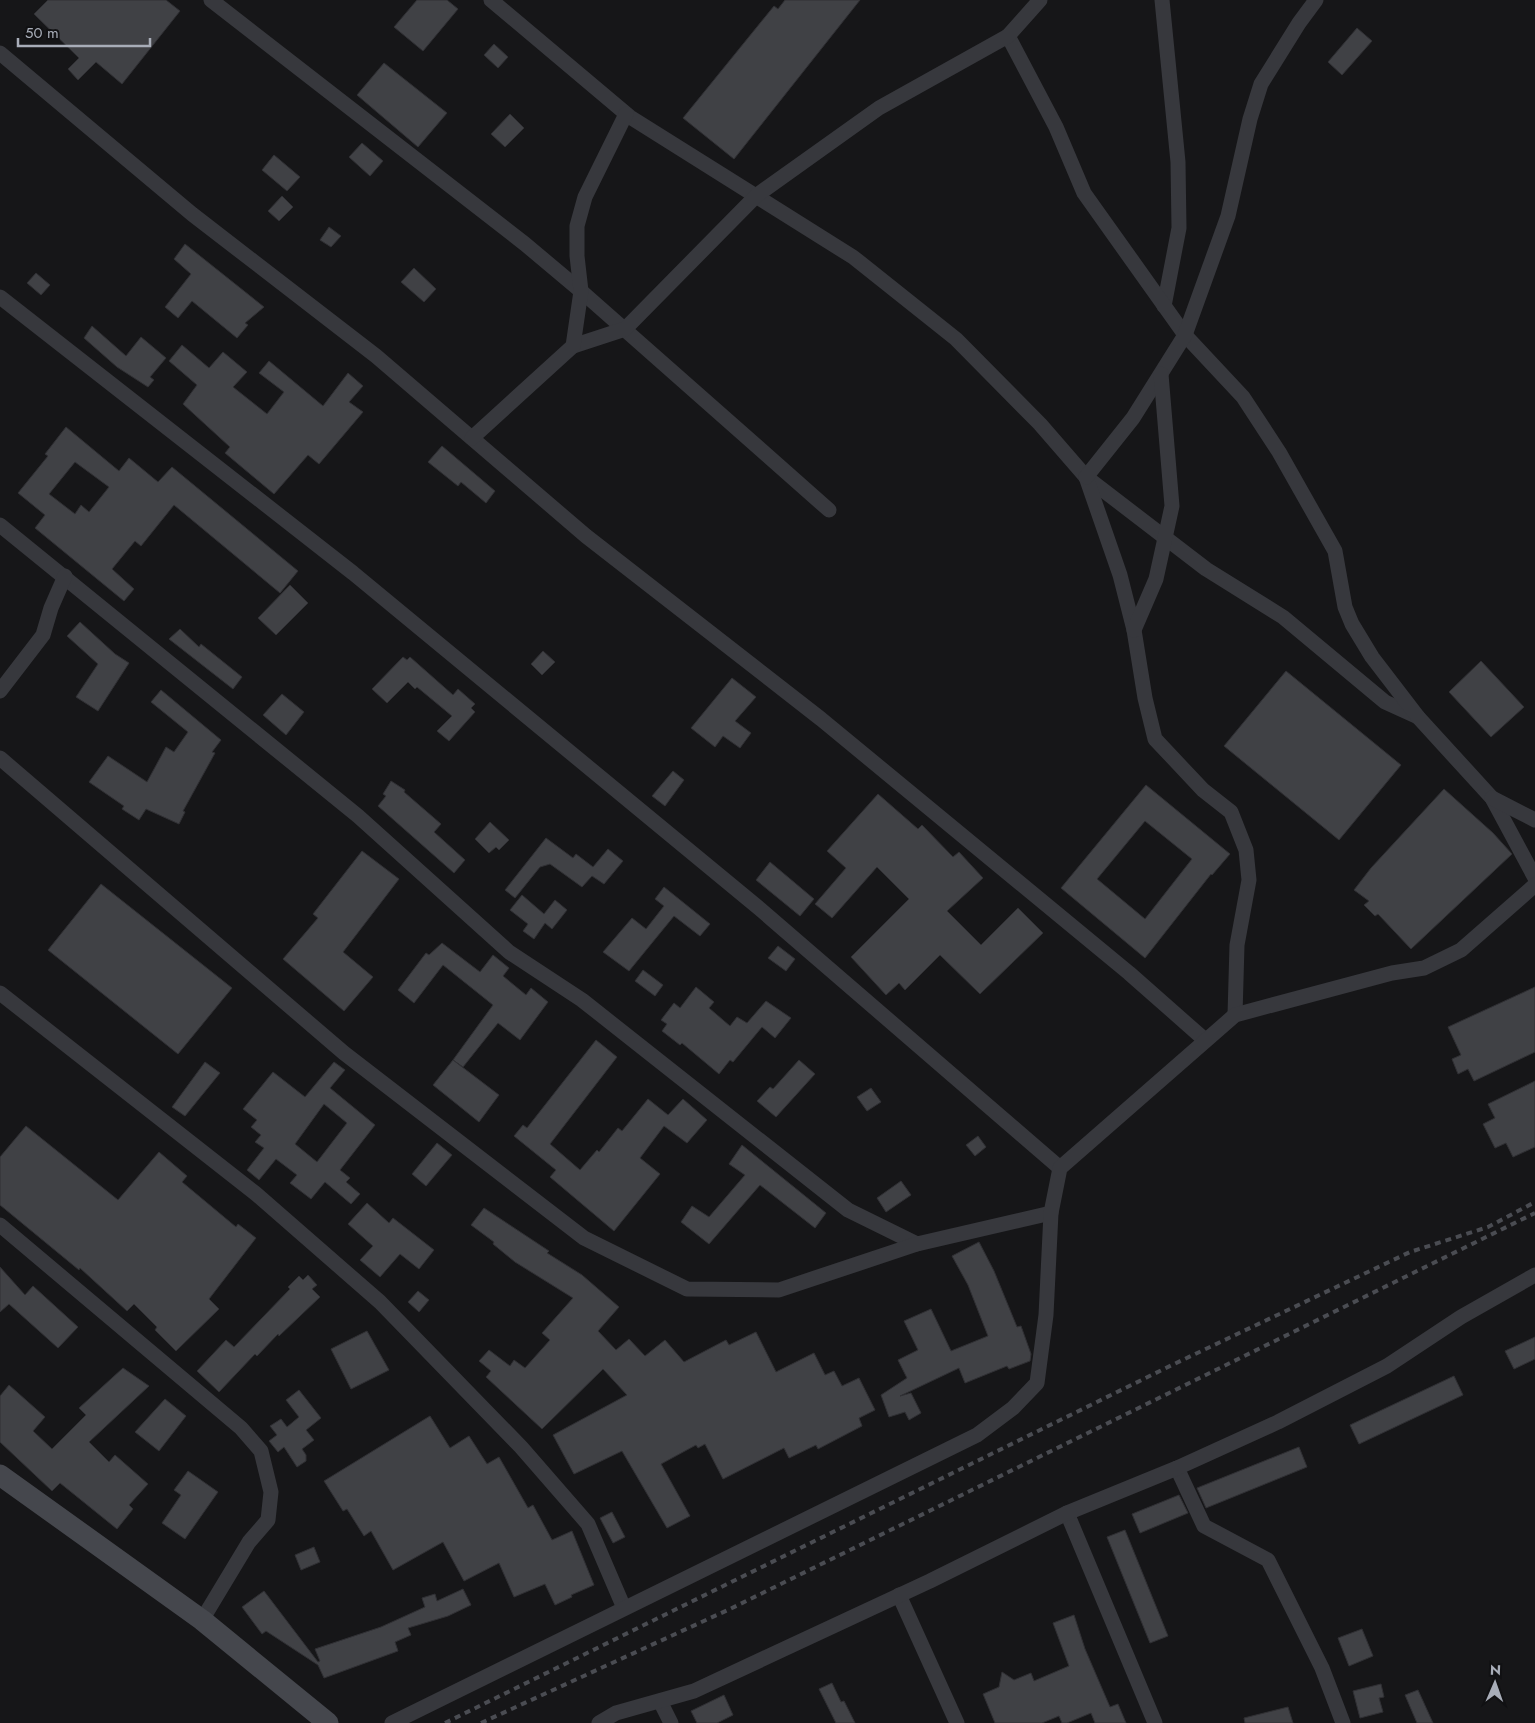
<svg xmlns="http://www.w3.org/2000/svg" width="1535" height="1723" font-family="Jost,sans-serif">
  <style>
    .building { fill: #404145; stroke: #303034; fill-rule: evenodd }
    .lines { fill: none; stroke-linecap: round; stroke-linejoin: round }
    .street { stroke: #37383d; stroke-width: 15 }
    .secondary { stroke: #45474d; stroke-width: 21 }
    .rail { stroke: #4a4c52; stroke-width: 4; stroke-dasharray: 6 5; stroke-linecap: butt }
  </style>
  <rect width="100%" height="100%" fill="#161618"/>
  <g class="building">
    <path d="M48 0H166L180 11 122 84 96 62 78 80 68 69 79 58 34 14Z"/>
    <path d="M417 0H447L458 9 423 51 394 27Z"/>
    <path d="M785 0H860L734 159 683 118 774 6 778 9Z"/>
    <path d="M1357 28 1372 41 1342 75 1328 62Z"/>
    <path d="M494 44 508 57 498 68 484 55Z"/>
    <path d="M384 63 447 113 418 147 357 95Z"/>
    <path d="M510 114 524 128 505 147 491 134Z"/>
    <path d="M362 143 383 161 370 176 349 157Z"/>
    <path d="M274 155 300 177 287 191 262 170Z"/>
    <path d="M282 196 293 207 279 221 268 211Z"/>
    <path d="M329 227 341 236 331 247 320 240Z"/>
    <path d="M185 244 264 307 245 323 248 325 237 338 192 301 178 318 165 307 191 274 174 259Z"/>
    <path d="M414 268 436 289 424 302 401 282Z"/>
    <path d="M36 273 50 285 41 295 27 283Z"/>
    <path d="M92 326 126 356 141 337 166 358 150 377 154 380 148 387 117 367 84 338Z"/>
    <path d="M182 345 209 368 223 352 247 372 233 387 267 414 284 392 259 373 269 361 323 406 348 373 363 386 349 402 363 412 319 464 308 455 274 494 225 453 230 447 183 404 197 385 169 361Z"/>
    <path d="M66 427 119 471 129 458 158 482 172 467 298 571 280 593 174 505 141 546 135 541 112 569 134 589 124 601 35 528 45 515 18 493 48 456 45 454ZM75 462 109 487 89 512 81 505 75 514 49 494Z"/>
    <path d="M442 446 495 491 486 503 461 482 458 486 428 462Z"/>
    <path d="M290 585 308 603 276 635 258 618Z"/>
    <path d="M80 622 115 654 129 663 98 711 76 697 98 664 67 636Z"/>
    <path d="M180 629 199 647 201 644 242 677 233 689 169 639Z"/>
    <path d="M543 651 555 662 542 675 531 664Z"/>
    <path d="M403 657 407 660 410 657 453 695 458 689 475 704 471 708 475 712 449 741 437 731 452 716 417 687 415 689 408 682 387 703 372 689Z"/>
    <path d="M1481 661 1524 707 1491 737 1449 692Z"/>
    <path d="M1286 671 1401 765 1339 840 1224 746Z"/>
    <path d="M732 678 756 697 735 721 751 733 740 748 723 736 715 747 691 728Z"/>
    <path d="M161 690 221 740 212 752 215 753 183 811 185 812 179 824 146 809 139 820 122 809 124 806 89 782 108 756 147 782 166 747 174 752 188 732 151 702Z"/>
    <path d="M282 694 304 712 286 735 263 715Z"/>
    <path d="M673 771 684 780 665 806 652 796Z"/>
    <path d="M391 781 405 790 404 792 441 824 434 832 465 860 454 873 378 806 386 796 383 794Z"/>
    <path d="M1146 785 1230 854 1212 875 1211 874 1145 958 1061 888ZM1145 821 1192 859 1145 919 1097 879Z"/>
    <path d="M1444 789 1493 833 1512 854 1411 949 1378 914 1375 916 1364 905 1369 901 1354 890 1371 868Z"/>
    <path d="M878 794 918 829 922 825 953 857 959 852 983 878 947 911 981 945 1018 908 1043 933 980 994 940 955 905 990 899 983 886 995 851 957 909 899 877 867 832 918 815 904 846 868 827 851Z"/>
    <path d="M490 822 509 840 499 850 496 847 489 853 475 839Z"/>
    <path d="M546 838 573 858 576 854 593 867 608 849 623 861 604 884 592 876 582 887 550 864 540 867 515 898 505 890Z"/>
    <path d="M362 851 399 879 343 952 373 977 344 1011 283 959 318 918 313 914Z"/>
    <path d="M770 862 814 899 800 916 756 880Z"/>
    <path d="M101 884 232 988 178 1054 48 950Z"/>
    <path d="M664 887 710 924 700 936 674 916 629 971 603 952 632 918 646 929 664 906 655 899Z"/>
    <path d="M522 895 544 914 555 900 567 910 552 929 545 923 534 939 523 931 528 924 510 910Z"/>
    <path d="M442 943 480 972 493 955 509 968 503 976 526 995 531 988 548 1002 520 1040 498 1023 463 1067 453 1060 493 1005 443 965 414 1003 398 990 426 953 429 955Z"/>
    <path d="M778 946 795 959 786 971 768 958Z"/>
    <path d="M643 970 663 985 655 996 635 981Z"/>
    <path d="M696 987 714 1002 709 1008 730 1026 737 1017 747 1023 766 1001 791 1018 775 1038 762 1027 733 1062 730 1060 719 1074 682 1043 680 1045 662 1031 667 1024 661 1020 674 1003 680 1008Z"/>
    <path d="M1535 987V1052L1474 1081 1468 1069 1458 1074 1452 1059 1461 1055 1448 1027Z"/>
    <path d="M596 1040 617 1057 550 1144 580 1170 597 1150 599 1152 618 1128 622 1131 648 1099 668 1115 683 1099 707 1120 687 1143 664 1126 640 1158 660 1174 614 1231 550 1177 556 1170 514 1136 523 1125 527 1128Z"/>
    <path d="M453 1060 499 1095 479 1122 433 1085Z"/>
    <path d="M799 1060 815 1074 776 1117 757 1101 770 1087 773 1089Z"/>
    <path d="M205 1062 220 1073 185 1116 172 1107Z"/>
    <path d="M334 1062 345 1070 330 1088 375 1125 340 1170 350 1178 346 1182 360 1194 351 1204 325 1182 311 1199 290 1183 297 1175 276 1159 259 1180 247 1170 264 1148 255 1142 261 1135 251 1127 257 1120 243 1109 273 1072 305 1097ZM324 1104 347 1123 317 1162 295 1144Z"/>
    <path d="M1535 1081V1147L1513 1157 1506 1143 1495 1148 1483 1124 1495 1118 1488 1104Z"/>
    <path d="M871 1088 881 1102 867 1111 857 1097Z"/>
    <path d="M26 1126 118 1200 159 1152 187 1176 182 1182 236 1227 238 1224 256 1238 209 1299 219 1309 176 1351 155 1330 157 1327 134 1304 127 1311 80 1268 79 1270 0 1205V1157Z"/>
    <path d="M978 1136 986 1147 975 1156 966 1145Z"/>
    <path d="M437 1143 452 1155 426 1186 412 1174Z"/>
    <path d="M742 1145 826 1213 815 1228 760 1185 709 1244 681 1222 692 1206 709 1217 745 1175 729 1164Z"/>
    <path d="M901 1181 911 1195 886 1212 877 1198Z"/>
    <path d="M367 1203 389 1223 393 1218 434 1250 419 1269 400 1254 380 1277 360 1260 373 1246 348 1224Z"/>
    <path d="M484 1208 549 1251 547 1253 582 1275 619 1307 598 1331 616 1350 629 1339 645 1356 665 1340 684 1362 726 1340 729 1345 756 1332 776 1372 814 1353 825 1375 834 1371 842 1386 859 1378 875 1410 859 1418 862 1426 818 1449 816 1445 789 1458 784 1448 723 1479 705 1444 698 1448 696 1445 661 1464 690 1516 667 1528 622 1451 574 1474 553 1435 627 1395 603 1369 542 1429 486 1377 491 1371 479 1361 489 1350 510 1366 514 1360 525 1368 550 1340 542 1333 573 1298 515 1262 493 1244 494 1242 471 1225Z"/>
    <path d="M979 1242 994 1271 1017 1327 1021 1326 1031 1354 1030 1361 1009 1369 1007 1366 965 1383 959 1368 900 1396 911 1393 921 1413 909 1420 905 1412 889 1417 881 1395 907 1378 898 1360 918 1350 904 1321 931 1309 951 1351 988 1336 968 1285 952 1256Z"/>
    <path d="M0 1267 25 1295 33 1286 78 1327 58 1348 9 1304 0 1312Z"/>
    <path d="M308 1275 317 1285 312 1289 320 1297 279 1336 278 1334 257 1356 255 1354 219 1392 197 1371 226 1340 234 1347 290 1289 288 1287 299 1276 303 1280Z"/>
    <path d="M418 1291 429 1300 419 1312 408 1302Z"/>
    <path d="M367 1331 389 1370 351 1389 331 1349Z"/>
    <path d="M1535 1337V1359L1514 1369 1505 1351Z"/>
    <path d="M123 1368 149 1386 89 1442 109 1462 115 1455 148 1484 129 1505 133 1509 117 1529 60 1483 52 1491 0 1442V1396L9 1385 45 1417 33 1431 52 1449 86 1415 79 1408Z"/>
    <path d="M1454 1376 1463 1395 1359 1444 1350 1425Z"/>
    <path d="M299 1390 321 1418 306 1430 314 1440 302 1449 306 1455V1461L297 1467 284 1447 278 1452 269 1441 277 1435 270 1426 281 1419 287 1427 299 1417 286 1400Z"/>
    <path d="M165 1399 186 1416 159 1451 135 1432Z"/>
    <path d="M430 1416 450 1448 469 1436 487 1464 499 1457 528 1508 533 1505 552 1540 572 1531 594 1585 571 1595 572 1597 555 1605 545 1584 514 1597 499 1563 464 1581 443 1542 393 1570 371 1531 364 1536 347 1509 343 1511 324 1481Z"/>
    <path d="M1299 1447 1307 1467 1206 1508 1197 1488Z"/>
    <path d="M188 1471 218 1492 185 1539 162 1523 181 1495 174 1490Z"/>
    <path d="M1179 1495 1188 1513 1140 1533 1132 1514Z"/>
    <path d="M612 1512 625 1537 613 1543 600 1518Z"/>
    <path d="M1125 1530 1168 1636 1150 1643 1107 1537Z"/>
    <path d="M314 1547 320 1562 301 1570 295 1555Z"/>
    <path d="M463 1589 471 1605 448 1616 408 1628 411 1635 395 1642 398 1651 324 1678 318 1665 266 1631 262 1634 242 1607 264 1591 318 1662 320 1661 315 1649 381 1627 425 1607 422 1598 435 1594 437 1601Z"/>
    <path d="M1074 1615 1085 1649 1110 1707 1118 1704 1126 1723H1095L1091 1713 1067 1723H1062L1059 1716 1042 1723H995L983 1694 999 1687 1002 1672 1014 1680 1031 1673 1034 1681 1069 1666 1053 1623Z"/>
    <path d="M1362 1629 1373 1656 1349 1666 1338 1638Z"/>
    <path d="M832 1683 841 1702 844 1701 855 1723H836L819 1689Z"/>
    <path d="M1381 1684 1384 1697 1379 1698 1383 1712 1360 1718 1353 1691Z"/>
    <path d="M1418 1690 1433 1723H1417L1405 1695Z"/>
    <path d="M724 1695 733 1715 717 1723H697L691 1711Z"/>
    <path d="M1288 1707 1293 1723H1245L1244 1718Z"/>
  </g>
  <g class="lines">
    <g class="street">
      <path d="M211 0 525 244 581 291 829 510"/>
      <path d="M491 0 630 117 853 257 956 339 1040 424 1086 477 1206 569 1283 617 1385 702 1418 717"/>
      <path d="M1162 0 1178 162 1179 228 1164 306"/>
      <path d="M1008 36 1056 127 1084 193 1185 335 1243 397 1279 452 1335 551 1345 607 1352 624 1372 657 1418 717 1492 798 1535 878"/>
      <path d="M0 53 192 214 376 356 586 536 821 719 1129 973 1205 1040"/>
      <path d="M0 297 353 573 760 909 1060 1168"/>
      <path d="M573 346 625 329 757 195 879 108 1008 36 1040 0"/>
      <path d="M472 438 573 346 581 291 577 256V226L585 197 626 114"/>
      <path d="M1086 477 1120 575 1134 630 1145 698 1155 739 1203 790 1231 812 1246 850 1249 880 1237 945 1235 1015"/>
      <path d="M1086 477 1133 418 1185 335 1228 216 1250 119 1261 84 1299 23 1316 0"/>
      <path d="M0 525 358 816 509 952 582 1000 848 1210 917 1244"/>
      <path d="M1134 630 1156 579 1172 506 1161 374"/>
      <path d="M0 691 43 635 51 608 65 576"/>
      <path d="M0 758 344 1053 584 1238 687 1289 779 1290 917 1244 1051 1213"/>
      <path d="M1492 798 1535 820"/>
      <path d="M0 993 255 1193 380 1302 521 1447 588 1524 624 1608"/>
      <path d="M0 1225 241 1428 261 1451 271 1492 268 1520 249 1542 202 1620"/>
      <path d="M1177 1468 1204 1526 1268 1560 1322 1668 1343 1723"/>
      <path d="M1067 1513 1155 1723"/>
      <path d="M899 1595 957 1723"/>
      <path d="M660 1701 671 1723"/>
      <path d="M392 1723 977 1435 1013 1408 1037 1383 1046 1315 1051 1213 1060 1168 1235 1015 1392 973 1424 968 1461 950 1535 885"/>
      <path d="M599 1723 616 1713 694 1691 930 1581 1067 1513 1177 1468 1278 1422 1387 1366 1461 1317 1535 1275"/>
    </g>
    <path class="secondary" d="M0 1475 202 1620 328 1723"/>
    <g class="rail">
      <path d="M445 1723 1172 1365 1410 1252 1488 1227 1535 1202"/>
      <path d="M481 1723 730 1609 1535 1213"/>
    </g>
  </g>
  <g transform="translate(1495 1683) rotate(2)" stroke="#111113" stroke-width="4" paint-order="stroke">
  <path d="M0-4L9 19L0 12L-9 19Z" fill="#a8adb8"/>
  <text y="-8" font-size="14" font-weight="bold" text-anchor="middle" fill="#a8adb8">N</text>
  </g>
  <path d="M18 38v8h132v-8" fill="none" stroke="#a8adb8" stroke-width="2.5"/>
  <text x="25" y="38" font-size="15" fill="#a8adb8" stroke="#111113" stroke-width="4" paint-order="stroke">50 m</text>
</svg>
